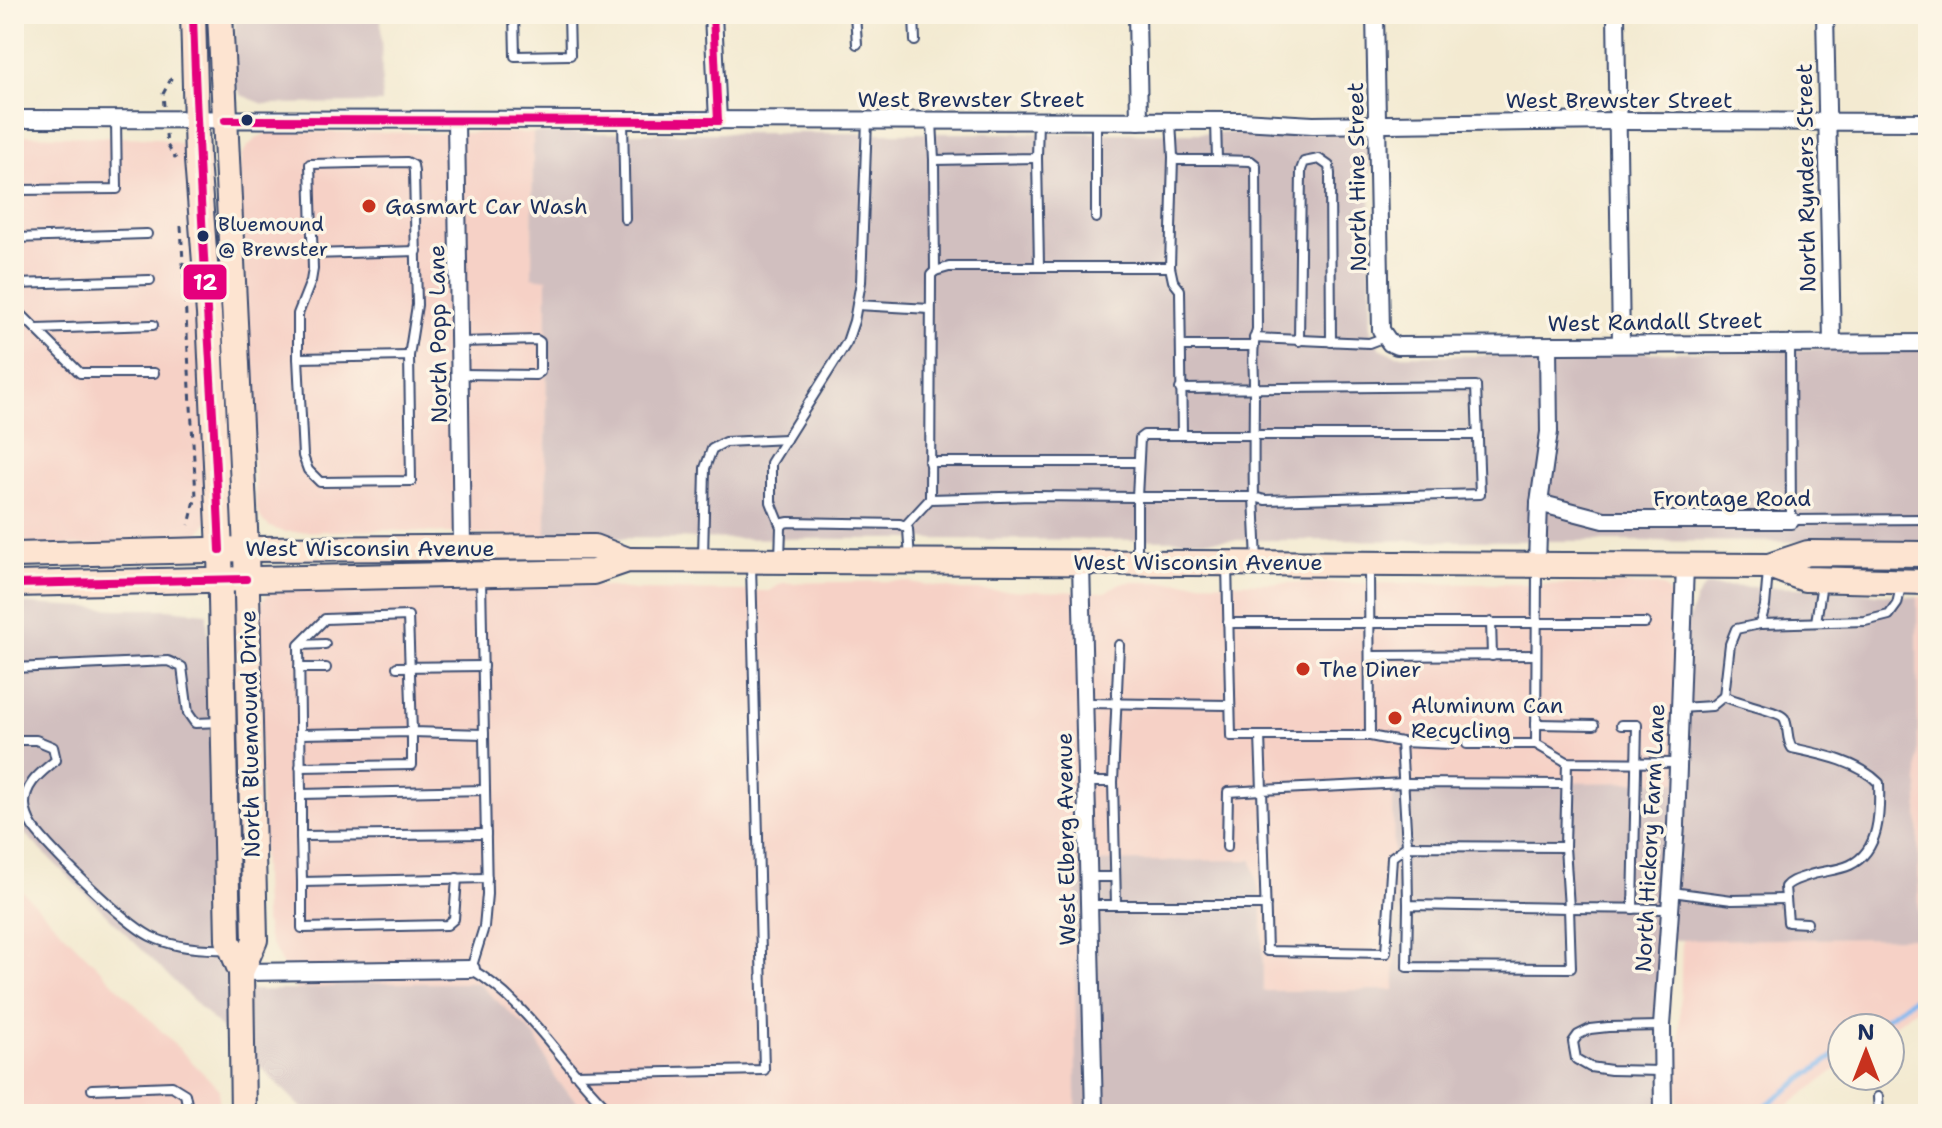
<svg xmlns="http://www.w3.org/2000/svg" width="1942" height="1128" font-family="'Shantell Sans',sans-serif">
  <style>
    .built { fill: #f6d1c6 }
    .industrial { fill: #d1bfbf }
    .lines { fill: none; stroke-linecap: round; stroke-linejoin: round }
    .stream { stroke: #80b7f0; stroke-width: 5 }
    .lane-casing { stroke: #3b4b6f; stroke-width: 12 }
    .street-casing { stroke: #3b4b6f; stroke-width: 20 }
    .secondary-casing { stroke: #3b4b6f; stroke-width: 28 }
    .path { stroke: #3b4b6f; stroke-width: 3; stroke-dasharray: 6 6; stroke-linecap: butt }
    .lane { stroke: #fff; stroke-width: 8 }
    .street { stroke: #fff; stroke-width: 16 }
    .secondary { stroke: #fde4d1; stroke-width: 24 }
    .bus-1-casing { stroke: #fcf5e5; stroke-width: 14 }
    .bus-1 { stroke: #e5007d; stroke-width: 8 }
    .bus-dot { fill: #1b2f5e; stroke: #fcf5e5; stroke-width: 3 }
    .poi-dot { fill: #c8321e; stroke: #fcf5e5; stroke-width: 3 }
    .labels { text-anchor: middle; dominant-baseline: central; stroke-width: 7; stroke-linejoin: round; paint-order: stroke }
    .bus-label { font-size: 20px; fill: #1b2f5e; stroke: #fcf5e5; text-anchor: start }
    .street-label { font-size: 22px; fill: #1b2f5e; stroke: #fcf5e5 }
    .poi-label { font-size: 22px; fill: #1b2f5e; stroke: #fcf5e5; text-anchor: start }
    .line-badge { stroke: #fcf5e5; stroke-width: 3 }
    .badge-label { font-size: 22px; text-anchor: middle; font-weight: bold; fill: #fff }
  </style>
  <rect width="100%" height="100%" fill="#fcf5e5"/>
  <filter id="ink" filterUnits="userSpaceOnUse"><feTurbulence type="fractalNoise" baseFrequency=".0125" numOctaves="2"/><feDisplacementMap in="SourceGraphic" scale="16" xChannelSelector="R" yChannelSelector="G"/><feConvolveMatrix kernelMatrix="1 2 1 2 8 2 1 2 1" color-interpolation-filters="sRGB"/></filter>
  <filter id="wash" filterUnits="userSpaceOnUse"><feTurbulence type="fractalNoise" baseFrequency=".006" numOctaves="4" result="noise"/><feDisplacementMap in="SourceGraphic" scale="32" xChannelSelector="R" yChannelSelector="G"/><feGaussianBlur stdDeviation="1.8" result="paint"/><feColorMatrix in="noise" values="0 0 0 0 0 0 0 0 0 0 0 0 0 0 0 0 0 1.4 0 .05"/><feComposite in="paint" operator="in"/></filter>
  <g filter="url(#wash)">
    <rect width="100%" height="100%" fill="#f3ead1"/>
    <g class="built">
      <path d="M269 132 533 133 532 277 547 278 546 538 384 530 284 532 270 527 262 520 256 508 239 172 241 156 248 146 258 137Z"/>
      <path d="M14 135 157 138 182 144 197 160 207 522 197 537 177 543 14 547Z"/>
      <path d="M902 581 961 590 1106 592 1120 583 1133 582 1658 585 1666 589 1672 600 1681 638 1678 782 1396 990 1263 991 1262 906 1076 862V1114H589L557 1081 534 1036 478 983H373L296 990 268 938 264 915 257 613 259 604 272 590 565 582 636 590 770 591 782 583Z"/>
      <path d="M1917 597 1928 598V1114L1924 1003 1890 1028H1842V1065L1777 1114H1677L1682 939 1919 938Z"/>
      <path d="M14 883 219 1089V1114H14Z"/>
    </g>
    <g class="industrial">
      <path d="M235 14H381L382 103 264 104 241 95 234 82Z"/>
      <path d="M533 133H1353L1363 140 1370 150 1371 331 1380 348 1396 355 1509 356 1928 346V542L546 538 547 279 532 277Z"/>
      <path d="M1705 586 1804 588 1917 597 1919 938 1668 940 1663 1114H1076L1075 862 1252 860 1262 906 1263 991 1395 990 1393 784 1678 782 1681 638 1697 598Z"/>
      <path d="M14 603 119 609H167L207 613 217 960 241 990H296L373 983H478L535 1036 557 1081 589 1114H308L14 823Z"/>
    </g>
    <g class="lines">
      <g class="stream">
        <path d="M1872 1028 1928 988"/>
        <path d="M1754 1114 1842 1050"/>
      </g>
    </g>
  </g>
  <g filter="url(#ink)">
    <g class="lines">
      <g class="lane-casing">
        <g id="lane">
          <path d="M514 14 515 56 570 55 569 14"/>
          <path d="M855 14 857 44"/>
          <path d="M914 14 915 41"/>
          <path d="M623 120 625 219"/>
          <path d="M932 121 934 160 1037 158 1038 120"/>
          <path d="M1171 121 1173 157 1178 160H1217"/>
          <path d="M1096 122V218"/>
          <path d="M1037 158 1039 266"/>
          <path d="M934 160 935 271"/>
          <path d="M14 190 117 189 116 120"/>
          <path d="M14 238 147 234"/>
          <path d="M312 254 417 251"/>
          <path d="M1170 267 1173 157"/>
          <path d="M14 284 150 280"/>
          <path d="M857 305 930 309"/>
          <path d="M14 307 80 373H154"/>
          <path d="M37 329 153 325"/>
          <path d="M1254 338 1369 343 1385 337"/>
          <path d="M1299 341 1301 170 1304 162 1319 159 1329 166 1330 174 1331 342"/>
          <path d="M460 342 537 340 540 342V372L536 375 461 374"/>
          <path d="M1790 343 1791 520 1928 519"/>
          <path d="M1181 346H1252"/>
          <path d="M409 356 411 481 320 482 308 470 303 456 298 358Z"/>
          <path d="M298 358V314L311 281 313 269 310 164 407 162 413 165 414 172 417 305 409 356"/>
          <path d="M1180 389 1476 386 1480 494 1265 500 1254 497C1253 459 1254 422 1254 384 1254 365 1251 348 1257 329L1256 165 1251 161 1217 160 1216 121"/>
          <path d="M1182 435H1478"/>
          <path d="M929 462H1138"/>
          <path d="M905 526 930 499 931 275 935 271 949 267H1170L1173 281 1180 290 1182 435H1144L1140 438 1137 497 1032 496 930 499"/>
          <path d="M781 527 771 502V463L847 342 854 321 861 282 867 120"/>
          <path d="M703 559 705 468 712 449 725 442 786 439"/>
          <path d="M780 559 781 527 784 523 789 522 900 524 908 529 910 560"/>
          <path d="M1137 562V497H1254L1257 561"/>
          <path d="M1227 565 1231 736H1370L1369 567"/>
          <path d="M481 579 487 894 484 927 471 969C527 1002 559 1060 604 1105"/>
          <path d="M1491 622 1492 656"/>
          <path d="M1816 622 1822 583"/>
          <path d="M1228 623H1645"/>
          <path d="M1760 624 1865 621 1889 615 1897 604 1901 586"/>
          <path d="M300 645 325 644"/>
          <path d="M1371 656 1536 655"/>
          <path d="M397 667 483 666"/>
          <path d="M14 668 168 661 182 667 188 713 195 723 222 722"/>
          <path d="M299 668H326"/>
          <path d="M1724 696C1736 703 1779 711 1784 718 1789 726 1786 739 1792 748 1820 754 1858 761 1879 783 1880 812 1880 851 1850 865 1837 871 1820 871 1807 876 1799 879 1791 880 1785 887L1788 922 1807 923"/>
          <path d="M1085 703 1229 705"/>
          <path d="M1680 708 1712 706 1724 696 1730 644 1736 629 1760 624 1765 606 1768 571"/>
          <path d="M1536 724 1594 725"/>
          <path d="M1621 725H1637L1633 909"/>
          <path d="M300 734 412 732V765L300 767"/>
          <path d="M484 734 412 732 408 616 325 619 299 645 301 794 485 790"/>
          <path d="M1370 736 1401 742 1451 744"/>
          <path d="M14 740H36L53 747 56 760C41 773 25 783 25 804 25 811 29 821 33 827 53 853 122 921 150 936 174 948 202 950 229 949"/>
          <path d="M1401 742 1407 846 1408 905 1569 908 1571 968 1407 967 1408 905"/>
          <path d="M1467 744H1536L1537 567"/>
          <path d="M1536 744 1567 762 1678 763"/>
          <path d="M1567 762 1565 847 1569 908 1669 909"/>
          <path d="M1087 782H1113L1119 645"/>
          <path d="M1113 782 1116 904"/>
          <path d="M301 794V836"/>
          <path d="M486 834 301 836 302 882 487 878"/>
          <path d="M1227 847 1228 792 1262 790 1260 736"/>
          <path d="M1565 847 1407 846 1392 857 1386 953 1267 951 1262 790 1404 783 1566 784"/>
          <path d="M1089 877H1115"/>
          <path d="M302 882V928L447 925 454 919 457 878"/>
          <path d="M1672 892 1732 900 1786 899"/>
          <path d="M1090 905H1266"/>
          <path d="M1662 1026 1608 1027 1590 1029 1578 1035 1573 1042 1576 1059 1590 1067 1611 1070 1662 1071"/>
          <path d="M575 1074 764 1070 751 565"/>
          <path d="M92 1089 172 1086 185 1094 189 1114"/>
          <path d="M1878 1097 1879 1114"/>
        </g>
      </g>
      <g class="street-casing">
        <g id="street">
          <path d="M713 14 718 121"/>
          <path d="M1137 14 1139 121"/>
          <path d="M1375 14 1381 330 1390 343 1397 346 1928 343"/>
          <path d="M1616 14 1621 344"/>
          <path d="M1825 14 1832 342"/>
          <path d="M14 119 1241 121 1313 125 1619 121 1928 122"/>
          <path d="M456 120 462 547"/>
          <path d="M1539 503 1604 520H1791"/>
          <path d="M1081 563 1094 1114"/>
          <path d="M1537 564 1539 503 1549 432 1548 346"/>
          <path d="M241 972 471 969"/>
          <path d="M1663 1114 1662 1026 1676 825 1685 565"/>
        </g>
      </g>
      <g class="secondary-casing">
        <g id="secondary">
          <path d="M193 14 197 160 209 314 220 550 228 940 241 972 243 1114"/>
          <path d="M220 14 246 549 255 940 241 972"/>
          <path d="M14 555 246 549 594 547 628 560"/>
          <path d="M1769 566 1805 579 1928 582"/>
          <path d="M14 584 593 572 628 560 1769 566 1808 553 1928 554"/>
        </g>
      </g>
      <g class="path">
        <path d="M164 106 163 94 174 73"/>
        <path d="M166 134 167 145 176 159"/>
        <path d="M181 226 196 496 189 525"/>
      </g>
      <use href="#lane" class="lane"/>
      <use href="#street" class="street"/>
      <use href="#secondary" class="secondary"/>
      <g class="bus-1-casing">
        <g id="bus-1">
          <path d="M193 14C198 193 212 371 220 550"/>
          <path d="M713 14 718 121"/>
          <path d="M225 120 718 121"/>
          <path d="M14 584 246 579"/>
        </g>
      </g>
      <use href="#bus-1" class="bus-1"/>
    </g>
  </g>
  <g class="bus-dot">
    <circle cx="247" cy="120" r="7"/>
    <circle cx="203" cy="236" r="7"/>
  </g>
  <g class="poi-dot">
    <circle cx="369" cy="206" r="8"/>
    <circle cx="1303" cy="669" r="8"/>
    <circle cx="1395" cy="718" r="8"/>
  </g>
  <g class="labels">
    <g class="bus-label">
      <text x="218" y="224">Bluemound<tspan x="218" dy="25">@ Brewster</tspan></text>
    </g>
    <g class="street-label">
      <text x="971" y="99">West Brewster Street</text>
      <text x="1619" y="100">West Brewster Street</text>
      <text transform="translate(1357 177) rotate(-91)">North Hine Street</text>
      <text transform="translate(1806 178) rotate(-91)">North Rynders Street</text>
      <text transform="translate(1655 322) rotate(-1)">West Randall Street</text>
      <text transform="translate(438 334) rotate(-91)">North Popp Lane</text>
      <text x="1732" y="498">Frontage Road</text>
      <text x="370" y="548">West Wisconsin Avenue</text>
      <text x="1198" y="562">West Wisconsin Avenue</text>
      <text transform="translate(250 734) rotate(-91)">North Bluemound Drive</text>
      <text transform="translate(1650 838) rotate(-87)">North Hickory Farm Lane</text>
      <text transform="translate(1066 839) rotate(-91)">West Elberg Avenue</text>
    </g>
    <g class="poi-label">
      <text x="385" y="206">Gasmart Car Wash</text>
      <text x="1319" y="669">The Diner</text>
      <text x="1411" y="705">Aluminum Can<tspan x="1411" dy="25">Recycling</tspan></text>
    </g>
  </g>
  <rect class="line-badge" x="182" y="263" width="46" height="38" rx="8" fill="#e5007d"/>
  <g class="badge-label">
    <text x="205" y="290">12</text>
  </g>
  <rect width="1942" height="1128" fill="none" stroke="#fcf5e5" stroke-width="48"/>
  <g transform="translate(1866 1052)"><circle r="38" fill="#fcf5e5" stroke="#a2a6af" stroke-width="2"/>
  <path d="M0-6L14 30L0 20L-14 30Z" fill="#c8321e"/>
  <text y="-12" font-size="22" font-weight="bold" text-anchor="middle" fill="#1b2f5e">N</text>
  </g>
</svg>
